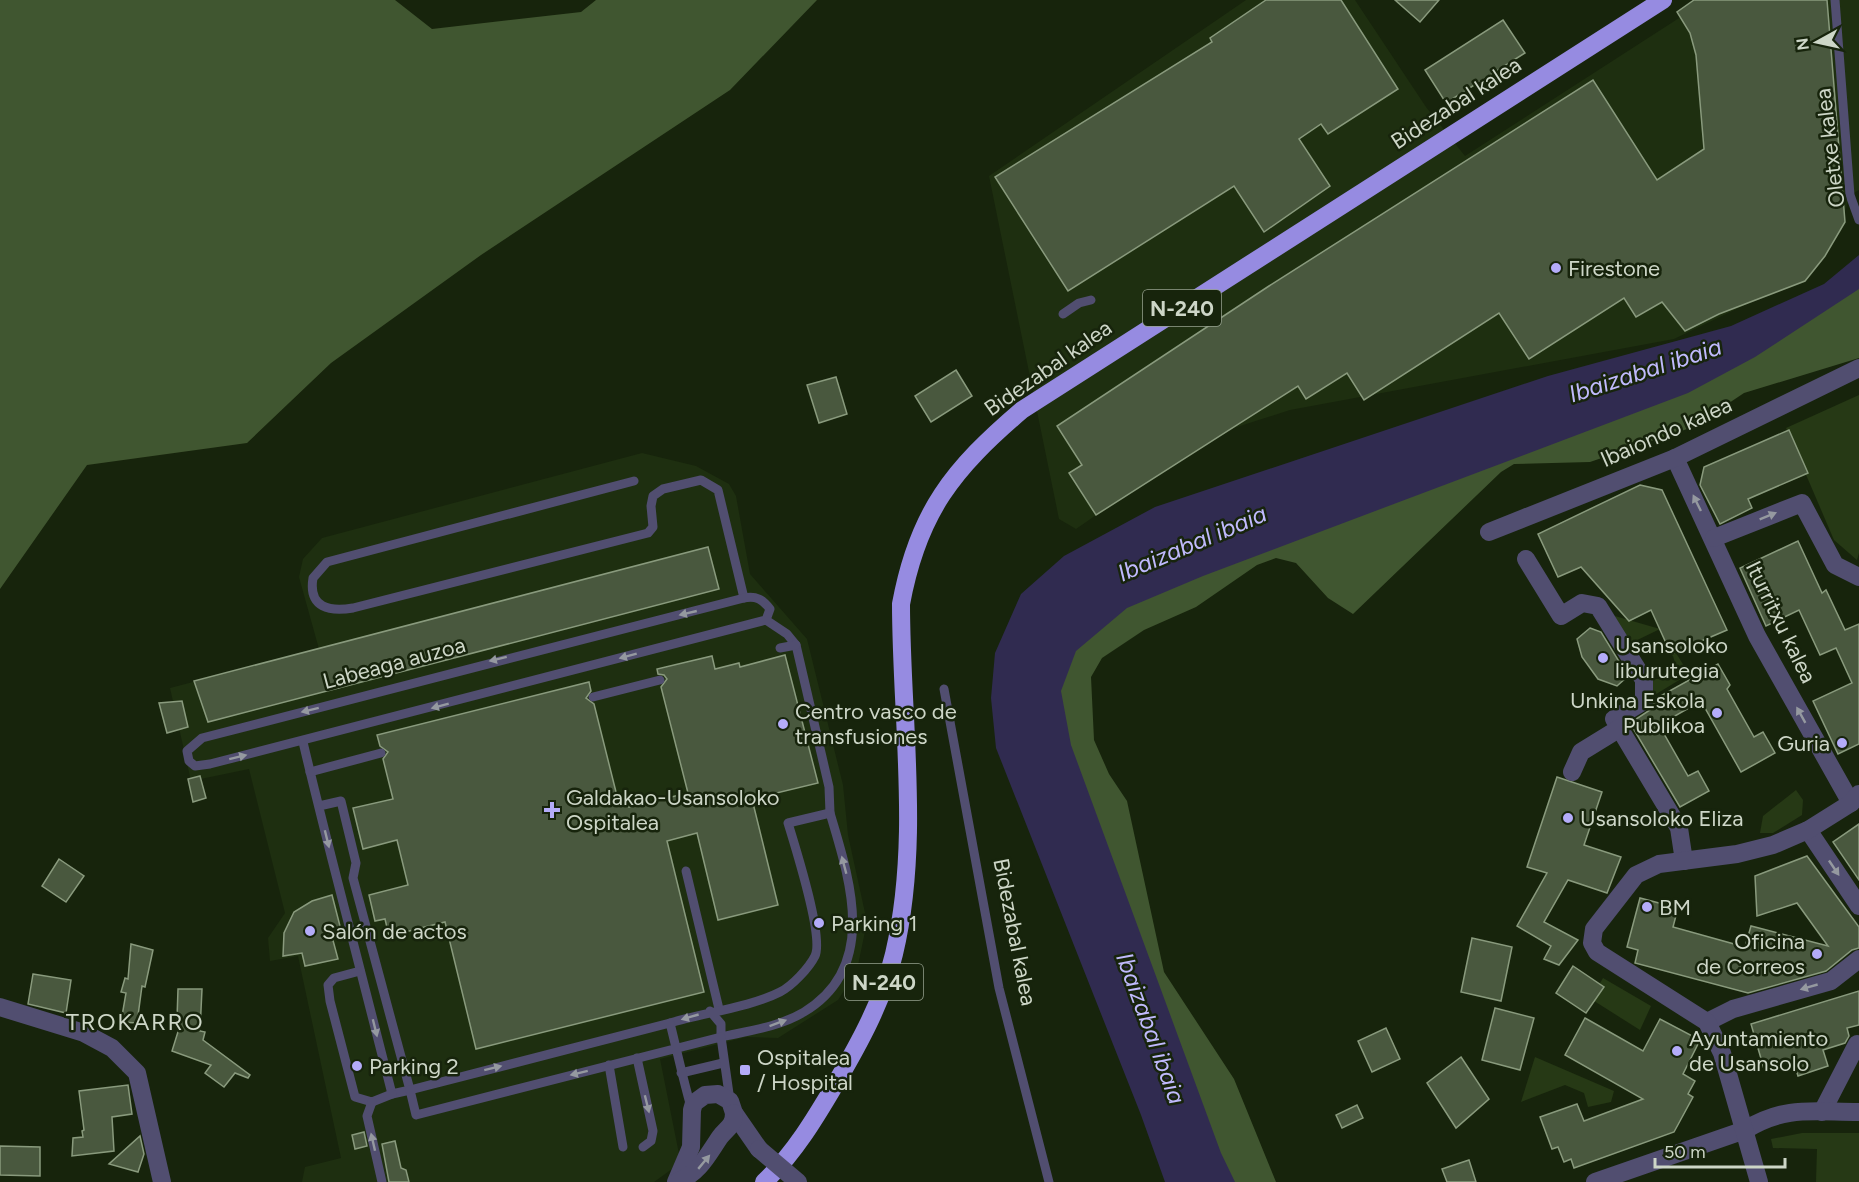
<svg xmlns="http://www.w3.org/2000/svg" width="1859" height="1182" font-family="Figtree,sans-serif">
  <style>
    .built { fill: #1e2f10 }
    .green { fill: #263915 }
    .forest { fill: #405630 }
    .water { fill: #302b50 }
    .building { fill: #49583e; stroke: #899a7d; stroke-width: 1.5 }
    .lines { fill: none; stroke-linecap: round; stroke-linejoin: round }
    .lane { stroke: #514e70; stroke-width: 9 }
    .street { stroke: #514e70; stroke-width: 18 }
    .highway { stroke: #968be1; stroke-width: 18 }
    .street-bridge { stroke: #514e70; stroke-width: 18 }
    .oneway { fill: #9599a0 }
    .poi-dot { fill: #b4acf9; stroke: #17240c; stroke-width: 2 }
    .labels { text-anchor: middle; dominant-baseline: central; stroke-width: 5; stroke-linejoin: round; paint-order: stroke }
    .shield { fill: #17240c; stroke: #96a18f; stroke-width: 1.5 }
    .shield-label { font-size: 21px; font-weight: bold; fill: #cdd6c7 }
    .street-label { font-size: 22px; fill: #cdd6c7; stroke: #17240c }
    .poi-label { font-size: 22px; fill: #cdd6c7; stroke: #17240c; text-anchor: start }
    .water-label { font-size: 24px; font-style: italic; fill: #c0bafd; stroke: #17240c }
    .neighbourhood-label { font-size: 24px; letter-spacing: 1.5px; fill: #cdd6c7; stroke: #17240c }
  </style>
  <rect width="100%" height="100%" fill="#17240c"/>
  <g class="built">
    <path d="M1246 0H1355L1426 107 1465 156 1707 0H1859V190L1850 195 1840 227 1780 288 1674 339 1290 410 1212 435 1076 529 1059 519 989 176Z"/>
    <path d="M642 453 696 466 729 484 736 496 750 574 807 639 843 785 848 835 867 922 857 970 838 1000 778 1038 746 1037 660 1059 679 1154 672 1169 654 1182H302L305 1167 341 1158 298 956 270 961 268 938 285 913 249 769 191 781 170 688 319 649 299 577 303 559 322 538Z"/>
  </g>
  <g class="green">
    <path d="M1859 395V553L1857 560 1834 540 1786 428Z"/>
    <path d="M1608 614 1660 629 1625 646Z"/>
    <path d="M1671 645 1689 674 1653 696 1635 666 1643 661 1650 679H1668L1676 666 1673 656 1664 649Z"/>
    <path d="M1796 790 1803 800 1802 815 1773 833H1760L1763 816Z"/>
    <path d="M1603 978 1651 1006 1640 1030 1591 999Z"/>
    <path d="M1535 1057 1614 1091 1611 1102 1588 1107 1584 1093 1565 1085 1521 1102Z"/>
    <path d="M1802 1133H1859V1182H1816L1817 1149 1773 1148 1771 1139Z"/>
  </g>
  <g class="forest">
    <path d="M0 0H395L432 29 581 12 596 0H817L730 90 481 255 331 363 247 443 87 465 0 589Z"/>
    <path d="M1859 286V358L1744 393 1693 427 1590 462 1514 464 1501 472 1353 614 1328 598 1296 563 1276 558 1257 565 1196 607 1144 630 1102 658 1091 677 1094 740 1109 774 1127 801 1164 972 1234 1079 1276 1182H1172L1002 663 1274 491Z"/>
  </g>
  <path class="water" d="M1859 255V289L1755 357 1688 393 1203 576 1127 608 1076 651 1061 691 1071 745 1221 1153 1235 1182H1165L1141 1115 996 748 991 698 995 653 1021 594 1064 556 1155 507 1548 376 1731 326 1824 284Z"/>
  <g class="building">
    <path d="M1266 0H1341L1398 89 1328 134 1321 124 1299 139 1330 186 1264 232 1234 186 1068 291 995 177 1212 42 1210 38Z"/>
    <path d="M1395 0H1439L1420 22Z"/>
    <path d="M1694 0H1827L1845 222 1825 256 1805 281 1719 314 1685 331 1662 302 1636 317 1624 298 1529 359 1499 313 1364 400 1347 373 1306 399 1298 386 1096 515 1069 473 1082 465 1057 426 1269 286 1593 80 1657 180 1704 149 1696 55 1690 33 1677 12Z"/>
    <path d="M1503 20 1525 53 1446 103 1425 70Z"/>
    <path d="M956 370 972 396 931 422 915 396Z"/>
    <path d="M836 377 847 414 819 423 807 385Z"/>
    <path d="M1789 430 1808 473 1748 499 1752 508 1720 524 1700 485 1704 467Z"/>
    <path d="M1640 485 1662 490 1727 630 1671 654 1651 610 1629 621 1581 567 1558 577 1538 534Z"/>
    <path d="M1798 541 1822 593 1826 590 1845 630 1859 624V744L1838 754 1813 701 1852 683 1836 648 1820 655 1799 610 1766 626 1740 568Z"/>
    <path d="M708 547 719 589 208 722 194 681Z"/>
    <path d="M1590 628 1601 632 1628 676 1617 686 1598 679 1582 657 1577 639Z"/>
    <path d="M785 655 818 783 752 799 778 905 718 920 697 833 667 841 704 992 476 1049 445 922 389 936 385 919 375 921 369 895 408 885 397 840 363 849 353 808 393 799 383 759 388 752 380 746 377 735 589 682 591 691 586 698 594 704 617 796 626 794 629 807 688 793 661 687 667 679 664 675 658 674 657 669 712 656 715 669 739 663 740 667Z"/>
    <path d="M1718 664 1730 685 1727 689 1754 737 1763 732 1775 753 1741 772 1701 701 1659 725 1688 776 1698 771 1709 791 1680 807 1630 723 1650 710 1655 699Z"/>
    <path d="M182 701 188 727 167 733 159 703Z"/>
    <path d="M200 776 206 798 193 802 188 779Z"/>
    <path d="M1557 777 1602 792 1584 845 1621 857 1607 893 1568 880 1544 922 1578 940 1559 965 1544 959 1551 946 1517 926 1547 873 1527 867Z"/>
    <path d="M1859 824V880L1833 842Z"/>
    <path d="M1807 856 1859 927V948L1852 950 1826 971 1748 993 1635 963 1638 950 1627 947 1640 898 1678 908 1673 927 1745 947 1751 926 1828 946 1797 903 1757 916 1755 876Z"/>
    <path d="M59 859 84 876 66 902 42 886Z"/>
    <path d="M332 895 341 930 331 933 338 959 305 966 302 953 283 956 284 933 294 912 312 901Z"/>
    <path d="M1472 938 1512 947 1501 1001 1461 992Z"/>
    <path d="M131 944 153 950 145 987 142 986 137 1023 121 1022 126 993 121 992 125 978 128 979Z"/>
    <path d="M1573 966 1604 987 1586 1013 1556 993Z"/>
    <path d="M33 974 71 980 66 1013 28 1004Z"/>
    <path d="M178 989H202L200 1031 205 1032 203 1040 250 1075 248 1078 235 1073 224 1087 205 1073 211 1065 172 1051 182 1019H177Z"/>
    <path d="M1859 991V1025L1847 1028 1849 1036 1845 1043 1823 1050 1828 1066 1798 1076 1793 1060 1764 1069 1751 1024Z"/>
    <path d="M1495 1008 1534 1018 1520 1070 1482 1060Z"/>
    <path d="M1585 1018 1643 1051 1660 1019 1700 1040 1683 1074 1695 1081 1688 1094 1693 1097 1674 1132 1574 1168 1571 1159 1564 1162 1558 1147 1552 1149 1540 1117 1577 1104 1584 1121 1643 1099 1565 1055Z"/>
    <path d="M1386 1028 1400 1059 1372 1072 1358 1041Z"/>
    <path d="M1461 1057 1489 1099 1456 1128 1427 1083Z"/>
    <path d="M128 1085 132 1114 112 1117 114 1151 72 1156 73 1138 83 1137 82 1131 84 1130 79 1091Z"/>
    <path d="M1357 1105 1363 1118 1342 1128 1336 1115Z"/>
    <path d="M364 1132 367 1146 355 1149 352 1135Z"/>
    <path d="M140 1136 144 1154 138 1172 109 1164Z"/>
    <path d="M395 1141 401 1168 406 1170 409 1182H389L382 1144Z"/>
    <path d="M0 1146 40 1147V1176L0 1175Z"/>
    <path d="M1469 1160 1476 1182H1447L1442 1169Z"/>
  </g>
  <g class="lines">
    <g class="lane">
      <path d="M1835 0 1850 195 1859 220"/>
      <path d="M1063 314 1079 303 1091 300"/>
      <path d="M634 481 327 562 313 578C308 608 330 612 353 608L648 533 653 527 651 506 653 496 663 489 701 480 718 490 744 598"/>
      <path d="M766 620 770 609C763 600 756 595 744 598L202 738 187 751 189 761 195 766 210 764 766 620 787 634 796 645 829 787 830 813"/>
      <path d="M780 648 796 645"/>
      <path d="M944 689 999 988 1049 1182"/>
      <path d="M593 697 660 680"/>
      <path d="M303 742C314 789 326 836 338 883L392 1094 410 1090 353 878 356 863 341 801 319 806"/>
      <path d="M310 772 381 753"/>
      <path d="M686 871 719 1009"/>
      <path d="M360 971 334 978 328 985 330 1001 355 1097 372 1102 392 1094"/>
      <path d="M670 1023C703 1013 751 1007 780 992 792 986 809 968 815 956 824 937 795 846 788 823L830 813C850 880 879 967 804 1012 779 1027 748 1031 721 1037V1024L710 1011"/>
      <path d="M637 1058 653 1131 651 1141 643 1147"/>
      <path d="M609 1065 623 1147"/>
      <path d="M681 1073 723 1063"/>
      <path d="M372 1102 367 1116 382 1182"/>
      <path d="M691 1107C683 1079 677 1051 670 1023L410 1090 416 1115 721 1037 730 1101"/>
    </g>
    <g class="street">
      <path d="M1675 458 1757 636 1851 803"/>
      <path d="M1489 532 1675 458 1859 368"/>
      <path d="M1714 538 1802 503 1835 565 1859 577"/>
      <path d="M1526 559 1561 616 1582 603 1598 606 1644 680V701L1614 719 1679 828 1684 861"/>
      <path d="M1572 772 1581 752 1620 728"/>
      <path d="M1808 830 1859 906"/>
      <path d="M0 1007 84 1033 112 1048 137 1073 162 1182"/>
      <path d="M1707 1022 1733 1009 1831 981 1859 959"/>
      <path d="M1822 1112 1857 1044"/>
      <path d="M676 1182 691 1147 692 1110 694 1103 705 1095 718 1094 730 1101 734 1113 759 1149"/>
      <path d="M677 1182C700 1172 707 1156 720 1137 727 1128 734 1126 734 1113"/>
      <path d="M1595 1182 1745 1130C1786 1105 1813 1112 1859 1112"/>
      <path d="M1759 1182 1722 1053 1707 1022 1597 952 1592 943 1594 929 1636 875 1659 864 1737 854 1773 845 1808 830 1851 803 1859 794"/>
    </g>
    <path class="highway" d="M764 1182C794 1154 816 1117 836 1083 860 1042 883 1000 894 954 921 840 901 719 901 604 918 512 953 469 1022 410L1663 0"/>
    <path class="street-bridge" d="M759 1149 798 1182"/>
  </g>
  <defs><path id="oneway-solid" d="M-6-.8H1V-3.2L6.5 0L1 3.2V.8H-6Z" transform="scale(1.5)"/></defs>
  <g class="oneway">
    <use href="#oneway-solid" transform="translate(1697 503) rotate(-116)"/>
    <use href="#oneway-solid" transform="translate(1768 516) rotate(-22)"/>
    <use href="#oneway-solid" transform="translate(688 613) rotate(167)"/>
    <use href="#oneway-solid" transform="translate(628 656) rotate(165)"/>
    <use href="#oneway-solid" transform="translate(498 659) rotate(166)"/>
    <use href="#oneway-solid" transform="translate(440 706) rotate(165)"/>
    <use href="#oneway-solid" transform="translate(310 710) rotate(166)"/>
    <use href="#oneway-solid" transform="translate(1801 715) rotate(-119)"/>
    <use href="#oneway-solid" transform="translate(238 757) rotate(-14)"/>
    <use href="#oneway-solid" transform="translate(327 839) rotate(76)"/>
    <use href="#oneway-solid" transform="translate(844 865) rotate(-105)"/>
    <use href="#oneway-solid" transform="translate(1834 868) rotate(56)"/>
    <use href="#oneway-solid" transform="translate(1809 987) rotate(164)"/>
    <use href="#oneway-solid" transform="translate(690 1017) rotate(164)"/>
    <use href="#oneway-solid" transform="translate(778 1023) rotate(-20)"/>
    <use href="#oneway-solid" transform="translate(375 1028) rotate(76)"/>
    <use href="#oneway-solid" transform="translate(493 1068) rotate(-14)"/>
    <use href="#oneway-solid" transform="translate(579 1073) rotate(166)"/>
    <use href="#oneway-solid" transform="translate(647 1104) rotate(76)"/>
    <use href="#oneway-solid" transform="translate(373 1142) rotate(-103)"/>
    <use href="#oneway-solid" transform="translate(704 1162) rotate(-50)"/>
  </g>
  <g class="poi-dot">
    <circle cx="1556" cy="268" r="6"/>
    <circle cx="1603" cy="658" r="6"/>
    <circle cx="1717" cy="713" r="6"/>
    <circle cx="783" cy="724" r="6"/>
    <circle cx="1842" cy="743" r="6"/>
    <path d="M549 801h6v6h6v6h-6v6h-6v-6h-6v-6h6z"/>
    <circle cx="1568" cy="818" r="6"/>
    <circle cx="1647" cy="907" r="6"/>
    <circle cx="819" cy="923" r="6"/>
    <circle cx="310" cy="931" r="6"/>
    <circle cx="1817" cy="954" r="6"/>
    <circle cx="1677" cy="1051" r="6"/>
    <circle cx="357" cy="1066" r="6"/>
    <rect x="739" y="1064" width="12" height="12" rx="3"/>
  </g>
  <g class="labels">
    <g class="shield">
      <rect x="1143" y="290" width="78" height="36" rx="4.5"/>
      <rect x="845" y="964" width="78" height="36" rx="4.5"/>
    </g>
    <g class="shield-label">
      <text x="1182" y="308">N-240</text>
      <text x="884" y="982">N-240</text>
    </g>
    <g class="street-label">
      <text transform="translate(1456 103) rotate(-33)">Bidezabal kalea</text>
      <text transform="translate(1830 148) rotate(-97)">Oletxe kalea</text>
      <text transform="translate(1048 368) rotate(-35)">Bidezabal kalea</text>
      <text transform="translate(1666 432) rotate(-24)">Ibaiondo kalea</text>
      <text transform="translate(1781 622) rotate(64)">Iturritxu kalea</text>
      <text transform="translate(394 663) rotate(-15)">Labeaga auzoa</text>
      <text transform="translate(1015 932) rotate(79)">Bidezabal kalea</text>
    </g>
    <g class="poi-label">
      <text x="1568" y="268">Firestone</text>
      <text x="1615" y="645">Usansoloko<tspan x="1615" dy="25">liburutegia</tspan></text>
      <text x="1705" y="700" text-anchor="end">Unkina Eskola<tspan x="1705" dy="25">Publikoa</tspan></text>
      <text x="795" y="711">Centro vasco de<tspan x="795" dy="25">transfusiones</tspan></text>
      <text x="1830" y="743" text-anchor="end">Guria</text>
      <text x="566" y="797">Galdakao-Usansoloko<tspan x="566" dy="25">Ospitalea</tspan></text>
      <text x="1580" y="818">Usansoloko Eliza</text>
      <text x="1659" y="907">BM</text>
      <text x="831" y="923">Parking 1</text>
      <text x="322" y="931">Salón de actos</text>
      <text x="1805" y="941" text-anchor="end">Oficina<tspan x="1805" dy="25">de Correos</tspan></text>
      <text x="1689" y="1038">Ayuntamiento<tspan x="1689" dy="25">de Usansolo</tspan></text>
      <text x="757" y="1057">Ospitalea<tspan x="757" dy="25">/ Hospital</tspan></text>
      <text x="369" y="1066">Parking 2</text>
    </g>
    <g class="water-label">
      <text transform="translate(1645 370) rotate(-18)">Ibaizabal ibaia</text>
      <text transform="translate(1192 543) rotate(-23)">Ibaizabal ibaia</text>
      <text transform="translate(1151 1028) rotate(70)">Ibaizabal ibaia</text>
    </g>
    <g class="neighbourhood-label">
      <text x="135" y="1021">TROKARRO</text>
    </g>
  </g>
  <g transform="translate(1817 42) rotate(262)" stroke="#17240c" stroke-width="4.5" paint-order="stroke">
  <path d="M0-4.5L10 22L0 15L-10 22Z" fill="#cdd6c7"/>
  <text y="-9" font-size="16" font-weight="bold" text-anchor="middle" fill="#cdd6c7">N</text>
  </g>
  <path d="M1655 1158v9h130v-9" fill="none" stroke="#cdd6c7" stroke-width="3"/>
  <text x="1664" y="1158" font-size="18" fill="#cdd6c7" stroke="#17240c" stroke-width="4.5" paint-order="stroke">50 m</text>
</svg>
